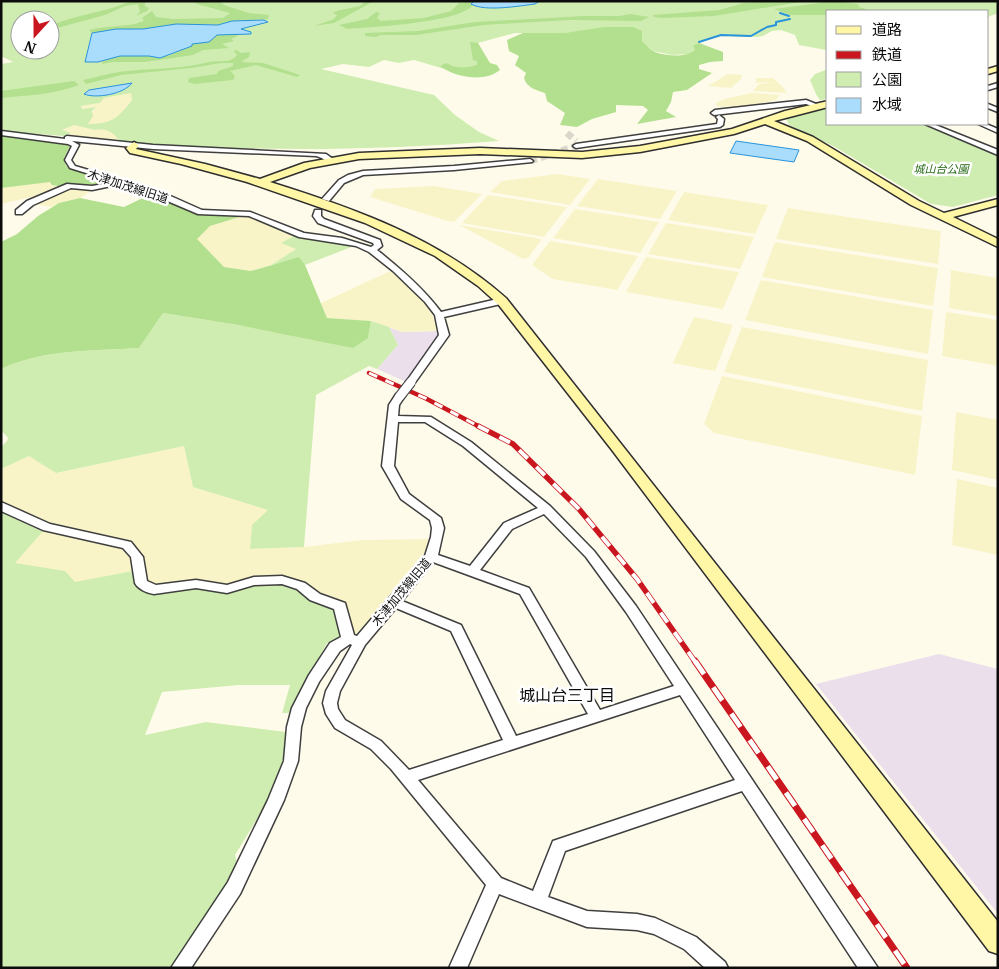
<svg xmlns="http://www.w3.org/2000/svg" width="999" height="969" font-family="Merriweather,'Noto Sans JP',serif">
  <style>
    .industrial { fill: #ebdfec }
    .farmland { fill: #f8f4c8 }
    .green { fill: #d0edb1; fill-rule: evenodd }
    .forest { fill: #b2e08e }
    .water { fill: #aaddfc; stroke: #2993db }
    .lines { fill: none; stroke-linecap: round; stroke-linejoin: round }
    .stream { stroke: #2993db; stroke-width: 2 }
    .street-tunnel { stroke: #dbd7ca; stroke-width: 7; stroke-dasharray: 7 4; stroke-linecap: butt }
    .street-casing { stroke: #3f3f3f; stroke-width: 3 }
    .secondary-casing { stroke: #2e2e2e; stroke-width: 3 }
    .street { fill: #fff; fill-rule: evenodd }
    .secondary { fill: #fff6a6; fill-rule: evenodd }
    .rail-far2-casing { stroke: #ca161e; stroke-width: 4.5 }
    .rail-far1-casing { stroke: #ca161e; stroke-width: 5.5 }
    .rail-casing { stroke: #ca161e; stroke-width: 7 }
    .rail-far2 { stroke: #fff; stroke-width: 3; stroke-dasharray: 9; stroke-linecap: butt }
    .rail-far1 { stroke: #fff; stroke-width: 4; stroke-dasharray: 12; stroke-linecap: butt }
    .rail { stroke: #fff; stroke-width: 5; stroke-dasharray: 16; stroke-linecap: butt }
    .street-bridge-casing { stroke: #3f3f3f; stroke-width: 11; stroke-linecap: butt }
    .street-bridge { stroke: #fff; stroke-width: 9 }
    .labels { text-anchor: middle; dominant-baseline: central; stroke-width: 5; stroke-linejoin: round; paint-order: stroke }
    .far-park-label { font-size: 11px; font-style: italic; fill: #276a16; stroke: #fff }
    .street-label { font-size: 12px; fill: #0c0c0c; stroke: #fff }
    .near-neighbourhood-label { font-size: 16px; fill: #0c0c0c; stroke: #fff }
  </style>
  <rect width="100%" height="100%" fill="#fffbeb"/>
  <g class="industrial">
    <path d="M389 327 402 332 438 331 439 336 406 382 377 369 398 345Z"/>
    <path d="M939 654 998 669V914L816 684Z"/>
  </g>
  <g class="farmland">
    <path d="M728 74 742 75 741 79 731 88 708 86Z"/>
    <path d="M756 78H773L783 87 787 93 753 91 759 84 775 82 756 83Z"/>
    <path d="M131 92 132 100 119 116 104 124H88L95 107 82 109 81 106 100 103 104 98Z"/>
    <path d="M752 93 780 95 776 100 749 106 718 107 716 105V103L724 99Z"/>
    <path d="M74 125 95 130 98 129 108 130 117 136 120 142 64 136 70 133 61 131Z"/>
    <path d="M558 174 590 179 570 205 490 192 502 181Z"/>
    <path d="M598 179 677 191 660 219 577 206Z"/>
    <path d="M50 181 53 185 84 190 94 189 80 198 59 203 52 207 33 204 37 199 31 197 1 204V188Z"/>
    <path d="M434 186 482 194 455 221 451 222 370 197 375 189Z"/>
    <path d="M684 192 768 205 755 234 668 220Z"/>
    <path d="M488 195 567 207 544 237 462 223Z"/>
    <path d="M788 208 941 231 938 264 776 239Z"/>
    <path d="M575 209 659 222 640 253 553 238Z"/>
    <path d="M246 215 296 235V249L271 265 251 271 224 267 196 239 210 226Z"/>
    <path d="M666 223 754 237 740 269 648 254Z"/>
    <path d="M459 225 542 239 528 258 523 259Z"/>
    <path d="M550 241 638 256 617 290 553 279 532 265Z"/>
    <path d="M775 242 938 268 933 306 762 277Z"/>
    <path d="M646 257 739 272 723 309 626 292Z"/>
    <path d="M951 270 998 278V316L949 308Z"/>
    <path d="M394 271 425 304 432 314 438 331 402 332 371 321 327 318 321 303 388 272Z"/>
    <path d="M761 280 933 310 928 354 745 320Z"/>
    <path d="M946 312 998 320V366L942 356Z"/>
    <path d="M694 317 733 325 715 371 673 363Z"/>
    <path d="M742 327 928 360 922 411 724 372Z"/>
    <path d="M722 376 922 416 915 475 714 433 704 424Z"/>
    <path d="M956 412 998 420V480L952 470Z"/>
    <path d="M184 446 193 487 269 510 252 526 250 549 304 547 363 540 429 539 427 550 357 634 229 586 156 587 143 581 141 557 135 546 129 543 49 525 1 504V469L29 456 57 473Z"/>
    <path d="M957 479 998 488V555L952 545Z"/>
    <path d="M45 529 126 546 138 570 75 583 14 563Z"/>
  </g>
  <g class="green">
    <path d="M1 1H998V13L988 17V11H828V49L826 50 799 45 795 35 781 30 772 31 763 36 757 37 719 36 693 45 696 50 690 54 672 55 653 51 642 41 621 27 564 33H515L478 43 486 64 455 72 414 60 399 63 384 60 369 67 343 64 321 69 434 95 455 115 479 132 499 141C373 151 246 152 120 142 115 133 105 127 95 130L74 125 62 130 71 133 64 136 1 131V64L13 62 1 56ZM20 20H50V50H20ZM131 93 132 100C118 118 112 124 88 124L93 116 92 111 96 107 82 109 81 106 100 103 104 98Z"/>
    <path d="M828 69V99L820 100 816 94 810 80 815 74Z"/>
    <path d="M828 107V124H922L998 156V195L953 207 931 204 835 147 789 125 786 118Z"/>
    <path d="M296 235 348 243 354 246 305 265 298 258 271 265 296 249 281 243Z"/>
    <path d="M163 313 238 325 368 338 371 321 389 327 398 345 377 369 369 366 316 395 304 547 250 549 252 525 268 510 193 487 184 446 56 473 29 456 1 469V447L7 441 8 438 1 430V369C43 349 93 351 139 348Z"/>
    <path d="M1 509 45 529 15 563 65 571 75 582 138 570 140 585 195 586 210 590 253 583 281 582 300 588 334 606 341 633 337 640 327 643 289 713H282L290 685H239L162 692 145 735 206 722 286 732C289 774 256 820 235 855L238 866 175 968H1Z"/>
  </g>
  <g class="forest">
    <path d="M131 1H145V6L149 8 147 11 136 16 140 12 138 4 125 6 105 15 50 30V26C76 14 105 13 131 1Z"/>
    <path d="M193 1H219L224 5 249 13 269 15 268 19 232 21 218 25 176 24 143 29H116L92 33 89 30C107 25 126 28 144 21L142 18 152 11 156 17 173 19 223 18 230 13 197 4Z"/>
    <path d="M365 1H374L334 23 314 26 334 19 337 15 333 13 336 11 360 6Z"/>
    <path d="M470 1 472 2 473 5C459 23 371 27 347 29L339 25 367 19 376 12 380 13 377 18 381 21 424 18 451 11 459 3Z"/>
    <path d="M771 1H806L714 16 662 18 654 17 653 15 719 10 744 3Z"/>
    <path d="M834 1 858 4 859 7 872 11H828V15H791L774 9Z"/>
    <path d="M631 14 649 17 641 21 571 20 484 25 416 35H381L375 37 365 36V33L418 31 475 22 584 16H619Z"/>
    <path d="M605 27H633L642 31V41C646 44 650 50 655 52 666 56 686 58 695 50L693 45 699 43 723 52V61L710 62 699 65V69L712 73 687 90 673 92 671 102 666 111 676 117 637 124 648 110 643 106 616 105V112L592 119 577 127 560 125 565 113 547 101 545 93C536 90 527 88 524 78L526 73 515 65 519 56 509 51 507 40 523 33H564Z"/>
    <path d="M226 34 239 35 231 39 234 41 222 44 229 48 203 50 193 55 145 62H113L102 64 103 61 120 56H168L192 46V44L209 42 217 35Z"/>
    <path d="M470 42 478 43 490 63 497 65 500 70C484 83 454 77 440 66L446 63C457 69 466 68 477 65V61L473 60Z"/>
    <path d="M236 50 241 53 250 52 249 57 241 62 263 63 300 75 297 77 256 65 230 71 235 76 233 80 194 84 188 82 189 78 217 74 218 71 233 66V63H221L191 68 121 75 86 84 83 80C98 77 113 72 128 71 155 68 183 69 209 62 218 60 231 64 237 55L234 51Z"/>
    <path d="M74 81 79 85C52 95 30 95 1 98V91L8 90Z"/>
    <path d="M1 134 27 136 69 144 70 146 64 158 66 166 121 185 84 190 52 185 50 182 1 188Z"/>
    <path d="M153 193 205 215H246L210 226 197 239 224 267 251 271 299 257 305 265 327 318 371 321 368 338 353 348 238 325 163 313 139 348C93 351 43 349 1 369V242L17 234 38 216 59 203 80 198 124 207Z"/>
  </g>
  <g class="water">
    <path d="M474 1H540L535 4C519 6 485 12 471 4Z"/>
    <path d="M264 20 268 22 241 29 251 32V34L217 35 209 42 192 44V46L160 58 149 56H120L98 62H85L92 33 116 29H143L176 24 218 25 232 21Z"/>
    <path d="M132 83C124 94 96 99 84 94L89 90Z"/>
    <path d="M736 141 799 150 794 162 730 153Z"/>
  </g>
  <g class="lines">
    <g class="stream">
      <path d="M780 13 789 16"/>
      <path d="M699 42 721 35 751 36 767 27 776 25V22L790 19"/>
    </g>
    <g class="street-tunnel">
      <path d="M567 133 576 141"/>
      <path d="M530 161 576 146"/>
    </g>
    <g class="street-casing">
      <g id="street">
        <path d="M998 83V87L988 90V86Z"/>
        <path d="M806 100 821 106 818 108 806 104 714 115 711 113 715 110Z"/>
        <path d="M988 104 998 108V112L988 108Z"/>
        <path d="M719 115 724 119 723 125 720 127 576 148 573 146 576 144 717 124 718 119 716 117Z"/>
        <path d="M925 124H933L998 150V155Z"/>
        <path d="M978 124H986L998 129V133Z"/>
        <path d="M1 131 65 139V137L67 136 153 145 326 154 333 159V161C327 163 322 157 316 156L153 149 72 141 79 145 71 160 75 166 157 190 202 210 250 212 304 233 342 238 371 247 374 245 373 243 318 223 313 216 315 210H321V216L324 219 380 240 382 246 377 250C401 269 423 288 441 312L502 298 506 301 505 303 444 317 449 335 414 384H408L406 382 439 335 435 315 425 302 393 271 369 252 356 246 299 237 249 216 198 214 151 194 121 184 92 190 71 188 33 205 22 214H16V210L27 201 67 184 92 186 115 182 70 168 65 160 72 146 68 144 1 135Z"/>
        <path d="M530 159 533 161 532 162 454 170 363 175 344 183 329 201 322 199 339 180 348 175 363 171 454 166Z"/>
        <path d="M400 393 405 396 399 405 398 416 431 417 471 442 550 506 594 551 636 606 878 968H858L742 791 565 851 548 897 587 911 637 914 655 918 696 937 725 962 728 968H705L684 949 654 934 637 930 587 927 499 894 467 968H449L486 885 391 769 371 749 335 728 326 714 323 703 326 691 352 645 350 644 340 651 319 682 306 708 301 727 298 761 284 800 240 894 191 968H171L228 882 268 800 284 761 287 727 292 708 309 675 330 643 341 637 334 609 310 600 297 589 282 584 254 585 227 593 196 588 154 594C147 593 138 589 135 583L131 557 123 548 43 530 1 511V502L50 524 131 542 143 557 147 581 156 585 196 580 227 585 254 577 282 576 305 583 320 594 345 603 354 635 357 636 425 556 431 537 432 528 430 520 401 499 382 466 389 405 396 394ZM398 422H425L463 446 538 508 504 523 470 566 438 555 444 528 441 518 409 494 394 466ZM544 514 586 557 626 612 674 686 600 710 529 588 480 570 512 529ZM433 562 520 594 588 714 516 736 461 625 402 601ZM396 608 451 631 503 740 409 770 381 741 345 720 338 709 337 703 340 691 365 645ZM680 695 735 780 553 841 533 891 501 878 418 780Z"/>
      </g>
    </g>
    <g class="secondary-casing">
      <g id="secondary">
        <path d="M998 66V71L988 74V69Z"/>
        <path d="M828 101V107L774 121 813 137 919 201 944 213 998 199V205L953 217 998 239V247L911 205 807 141 765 124 734 134 640 152 582 158 480 154 359 159 310 168 270 182C356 209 438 238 506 298L998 922V954L989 951 612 450 498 304 478 286 435 256 365 223 247 182 181 164 130 153 126 148 134 142 139 145 136 149 205 164 260 179 304 163 359 153 480 148 582 152 640 146 732 129 785 111Z"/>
      </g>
    </g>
    <use href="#street" class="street"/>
    <use href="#secondary" class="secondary"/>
    <g class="rail-far2-casing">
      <path id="rail-far2" d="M369 373 425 398 480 427"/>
    </g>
    <g class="rail-far1-casing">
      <path id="rail-far1" d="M478 426 513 444 579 509 637 579 696 663"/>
    </g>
    <g class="rail-casing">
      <path id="rail" d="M695 661 907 968"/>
    </g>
    <use href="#rail-far2" class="rail-far2"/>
    <use href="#rail-far1" class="rail-far1"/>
    <use href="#rail" class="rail"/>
    <g class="street-bridge-casing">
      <path id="street-bridge" d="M400 396 411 382"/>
    </g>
    <use href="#street-bridge" class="street-bridge"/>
  </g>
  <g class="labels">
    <g class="far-park-label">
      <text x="941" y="169">城山台公園</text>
    </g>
    <g class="street-label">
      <text transform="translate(128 186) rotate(18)">木津加茂線旧道</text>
      <text transform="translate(401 592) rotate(-50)">木津加茂線旧道</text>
    </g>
    <g class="near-neighbourhood-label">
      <text x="567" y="695">城山台三丁目</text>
    </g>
  </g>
  <rect width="999" height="969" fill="none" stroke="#0c0c0c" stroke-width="5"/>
  <rect x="826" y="10" width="162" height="115" fill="#ffffff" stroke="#9e9e9e"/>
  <rect x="836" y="26" width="25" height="8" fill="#fff6a6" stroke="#9e9e9e"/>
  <text x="872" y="35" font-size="15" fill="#0c0c0c">道路</text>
  <rect x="836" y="51" width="25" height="8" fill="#ca161e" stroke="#9e9e9e"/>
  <text x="872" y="60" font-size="15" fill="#0c0c0c">鉄道</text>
  <rect x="836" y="72" width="25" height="15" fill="#d0edb1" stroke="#9e9e9e"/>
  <text x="872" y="85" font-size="15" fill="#0c0c0c">公園</text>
  <rect x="836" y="98" width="25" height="15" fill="#aaddfc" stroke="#9e9e9e"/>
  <text x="872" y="110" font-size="15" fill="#0c0c0c">水域</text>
  <g transform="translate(35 35) rotate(201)"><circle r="24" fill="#ffffff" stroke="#9e9e9e"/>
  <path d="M0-4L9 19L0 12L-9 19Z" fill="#ca161e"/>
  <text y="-8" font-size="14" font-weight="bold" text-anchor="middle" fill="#0c0c0c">N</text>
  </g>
</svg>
